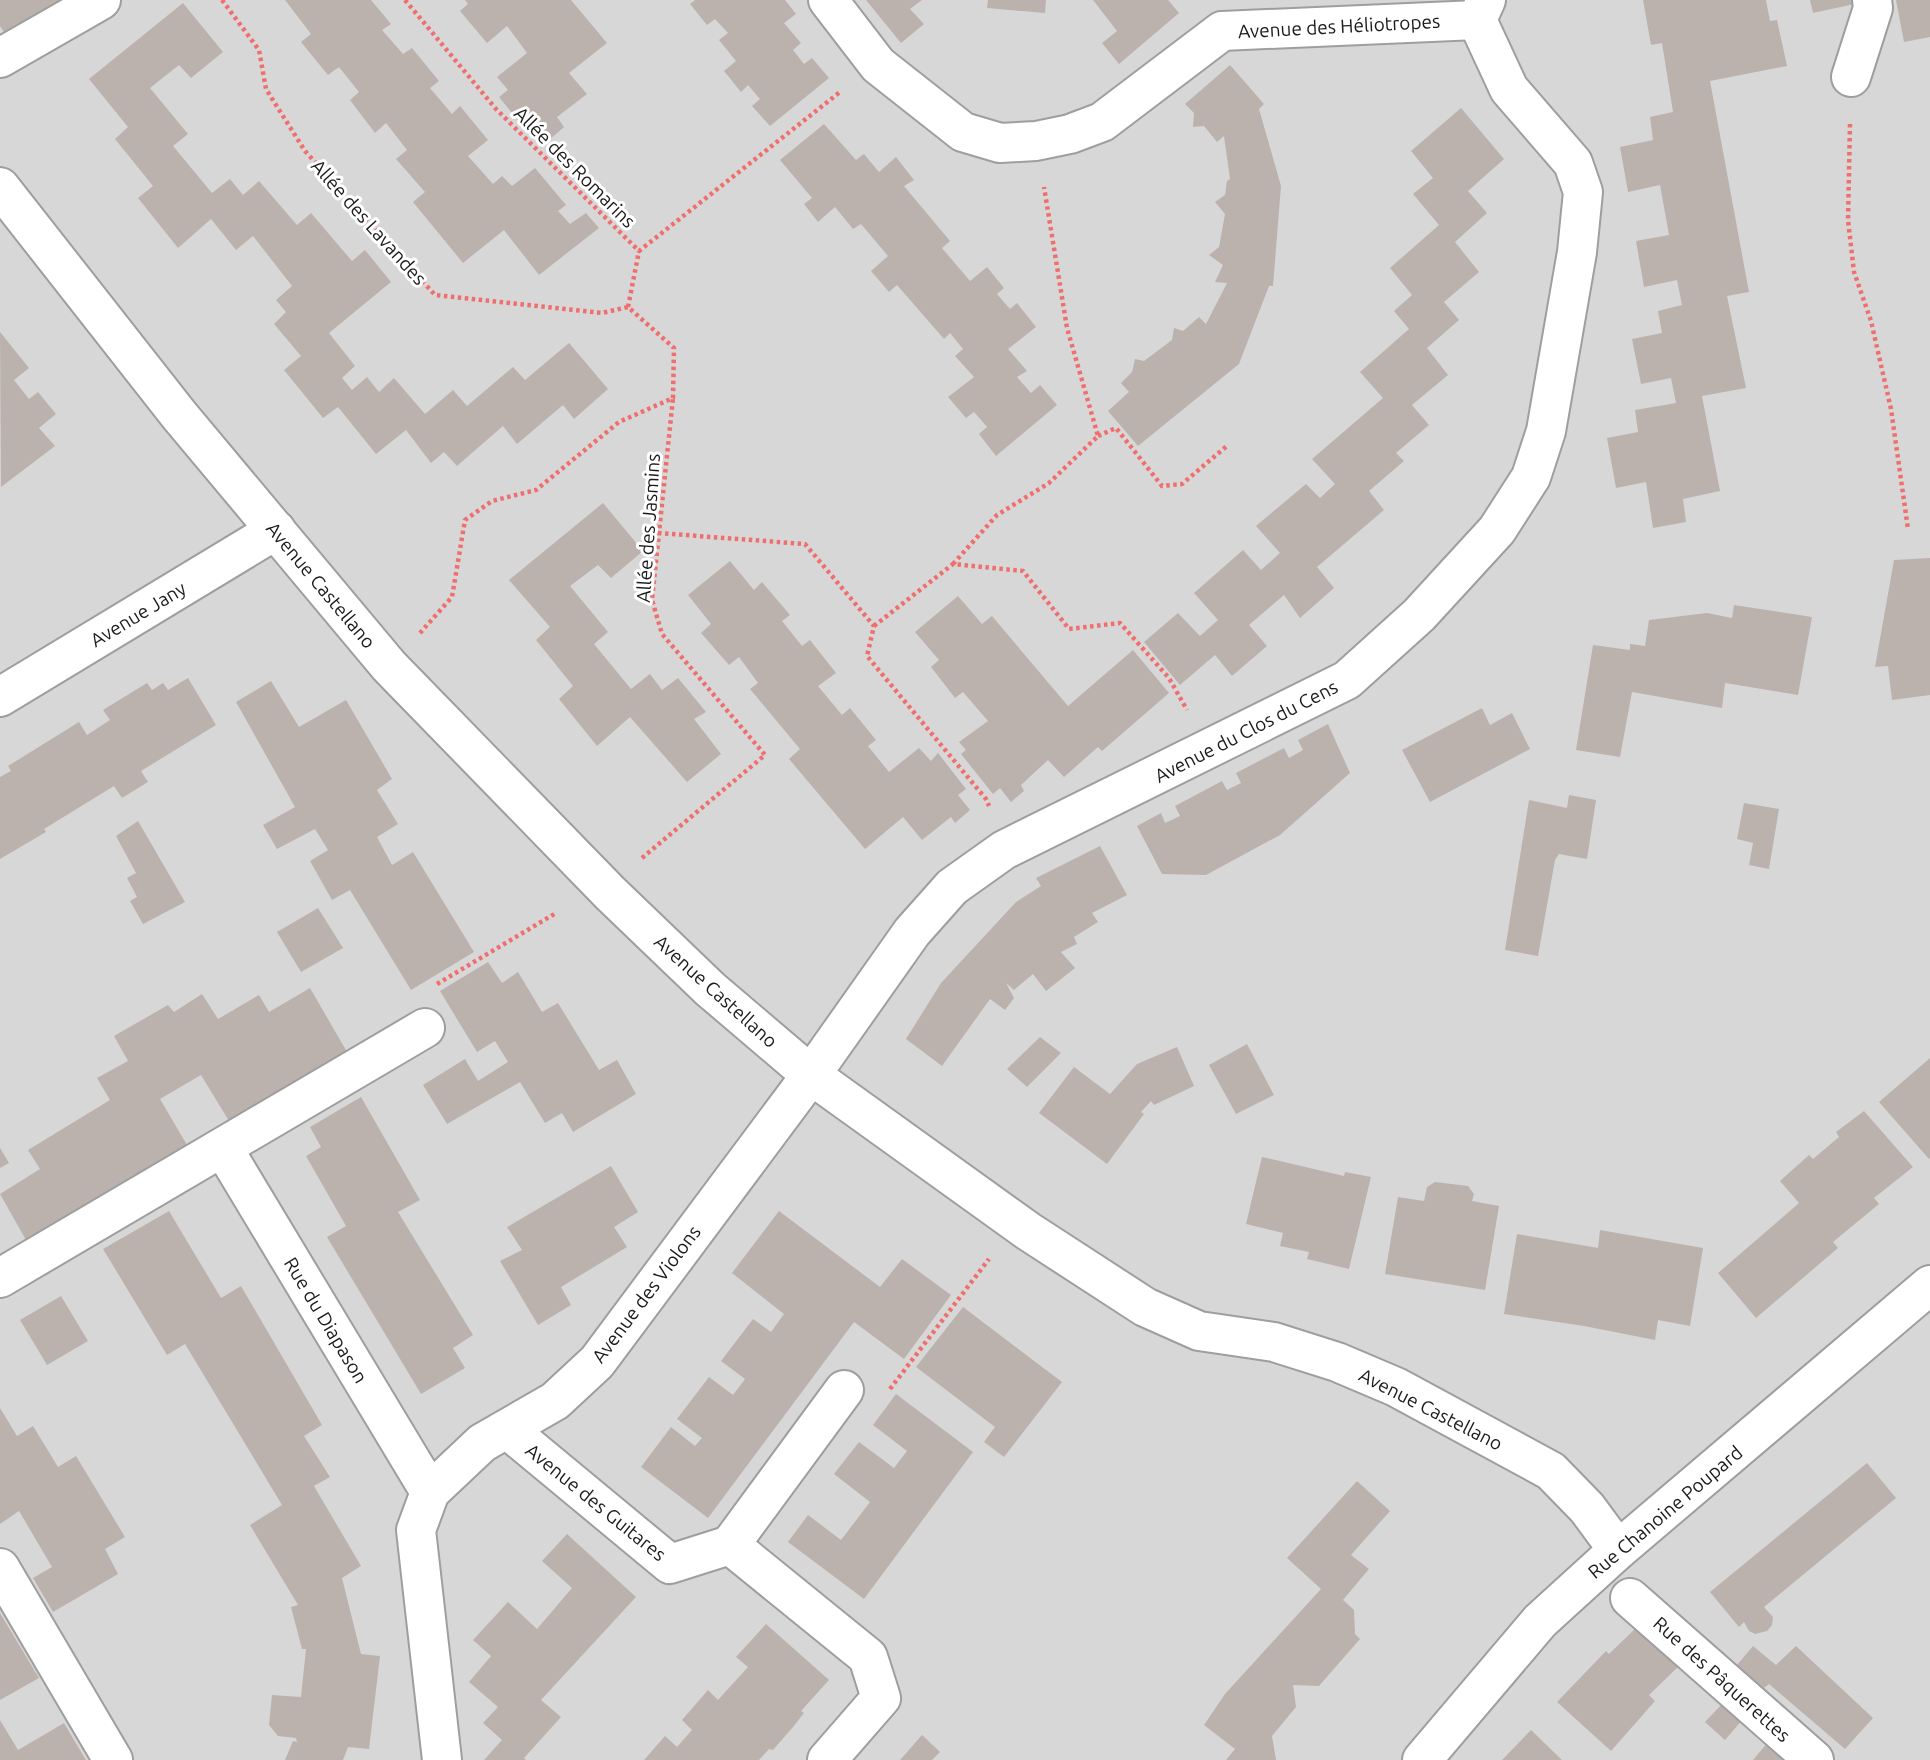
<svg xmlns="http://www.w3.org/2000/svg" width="1930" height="1760" font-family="Ubuntu,sans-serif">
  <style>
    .residential { fill: #d8d7d7 }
    .building { fill: #bbb2ad }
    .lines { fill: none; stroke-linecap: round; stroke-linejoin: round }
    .street-casing { stroke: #9e9e9e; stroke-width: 42 }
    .path { stroke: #ef6f6e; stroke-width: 4.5; stroke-dasharray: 3.5 3.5; stroke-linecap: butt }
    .street { stroke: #fff; stroke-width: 38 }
    .labels { text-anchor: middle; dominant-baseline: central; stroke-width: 6; stroke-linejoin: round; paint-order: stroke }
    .street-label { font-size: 19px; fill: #1a1a1a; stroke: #fff }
  </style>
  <rect width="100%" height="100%" fill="#ebe7e0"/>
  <rect class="residential" x="0" y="0" width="1930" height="1760"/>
  <g class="building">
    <path d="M0 0H76L9 40 0 26Z"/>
    <path d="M285 0H371L391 24 382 30 403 54 412 48 439 81 430 88 452 114 460 106 488 140 468 156 493 184 502 176 512 186 535 168 566 205 558 211 570 224 586 213 599 228 539 275 504 230 463 263 413 202 425 192 396 159 407 150 386 123 375 133 350 100 359 92 339 67 328 75 301 42 311 34Z"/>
    <path d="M465 0H571L607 43 569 73 587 94 557 117 564 127 549 140 539 127 529 134 499 97 508 90 497 77 527 53 507 26 487 43 460 11 468 4Z"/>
    <path d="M695 0H785L796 14 784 23 801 43 793 50 804 64 812 58 829 78 770 126 752 106 760 99 748 85 741 92 724 71 736 61 719 40 728 33 715 19 707 25 690 4Z"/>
    <path d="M866 0H922L910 9 924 24 901 43Z"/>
    <path d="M988 0H1046L1045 13 987 8Z"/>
    <path d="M1093 0H1168L1179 13 1119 64 1102 43 1117 31Z"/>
    <path d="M1643 0H1766L1770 21 1777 20 1787 66 1710 81 1749 292 1727 296 1746 388 1702 396 1720 491 1683 499 1686 522 1653 528 1646 482 1616 488 1607 438 1638 432 1635 410 1676 403 1671 378 1641 384 1632 339 1662 333 1658 311 1682 305 1677 280 1644 287 1636 241 1669 235 1660 185 1628 192 1620 147 1653 140 1650 117 1673 112 1662 43 1651 45Z"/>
    <path d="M1810 0H1858L1859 3 1813 13Z"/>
    <path d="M1896 0H1930V37L1904 42Z"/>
    <path d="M183 3 223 52 191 78 179 65 150 88 188 134 173 146 212 193 230 179 243 195 259 181 297 225 311 213 352 261 365 250 391 282 329 333 355 366 342 378 352 390 367 377 379 392 394 378 425 414 453 390 467 406 513 367 525 380 569 343 608 389 574 419 563 405 517 444 503 426 457 466 444 452 431 463 406 430 376 454 338 407 323 418 284 370 301 356 274 324 286 312 276 300 292 286 253 236 236 250 211 219 178 248 138 198 153 186 115 139 128 127 89 79Z"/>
    <path d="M1230 65 1264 104 1259 109 1281 186 1273 286H1269L1239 364 1138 446 1108 411 1129 392 1121 383 1132 372 1135 359 1144 361 1172 340 1174 328 1183 331 1199 317 1206 324 1227 283 1215 282 1223 265 1209 255 1219 247 1225 214 1215 202 1225 195 1227 181 1230 179 1224 136 1217 142 1204 126 1193 127 1194 113 1185 104Z"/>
    <path d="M1461 108 1504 159 1468 191 1487 213 1455 242 1479 272 1444 302 1459 320 1427 348 1448 375 1412 405 1429 425 1396 453 1404 461 1369 491 1384 510 1317 567 1334 588 1300 618 1284 595 1249 625 1267 646 1232 676 1215 655 1180 685 1144 642 1178 613 1200 636 1218 620 1194 593 1243 550 1261 570 1280 553 1256 526 1306 484 1320 498 1335 484 1312 459 1383 398 1360 372 1409 329 1394 311 1412 295 1390 268 1439 225 1413 194 1433 178 1411 151Z"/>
    <path d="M824 124 856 160 864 154 879 172 896 157 914 180 904 186 950 241 942 248 970 281 987 267 1004 288 997 294 1010 309 1017 303 1036 327 1008 349 1027 371 1017 377 1031 393 1040 385 1057 405 996 456 979 434 987 427 974 412 966 418 948 397 974 377 955 356 963 349 950 333 944 339 897 285 889 292 871 271 888 256 861 224 853 229 835 207 818 222 804 204 812 198 780 160Z"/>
    <path d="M0 332 29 368 14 380 29 399 38 392 56 414 39 428 55 446 1 487Z"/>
    <path d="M603 503 643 551 611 578 598 565 570 586 608 632 594 644 631 689 650 674 662 690 678 678 706 712 694 719 721 754 687 782 630 717 597 746 559 699 573 686 536 640 550 627 509 580Z"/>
    <path d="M1930 558V695L1892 700 1888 666 1875 667 1894 560Z"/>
    <path d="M730 561 754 590 762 582 790 615 782 621 802 646 810 640 836 673 818 686 842 715 850 708 876 740 868 746 889 772 919 748 931 761 938 753 966 789 958 795 970 810 955 823 951 817 922 840 903 817 865 849 789 759 800 749 750 689 758 683 739 657 729 665 701 633 711 624 688 595Z"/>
    <path d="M958 596 982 624 992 616 1068 706 1133 650 1169 693 1102 751 1098 747 1064 777 1048 760 1021 785 1024 791 1011 802 1000 788 993 794 961 754 966 750 959 742 988 721 963 692 955 698 931 667 939 660 915 632Z"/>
    <path d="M1734 605 1812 617 1798 695 1725 683 1722 708 1632 692 1620 757 1576 750 1593 645 1630 650V644L1645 646 1649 620 1707 613 1732 618Z"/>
    <path d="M188 678 216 725 141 771 148 782 122 798 114 786 44 829 46 832 0 859V777L11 771 8 766 79 722 87 735 110 720 103 710 147 683 152 690 163 683 168 690Z"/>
    <path d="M271 681 299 727 346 700 392 779 377 790 398 824 377 837 392 865 413 852 474 952 411 990 350 890 332 900 310 861 328 850 315 829 277 849 263 825 295 807 236 702Z"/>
    <path d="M1482 708 1490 725 1512 713 1530 749 1430 802 1402 750Z"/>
    <path d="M1328 724 1350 773 1280 835 1206 875 1162 874 1137 826 1161 813 1165 823 1180 816 1175 806 1222 781 1227 790 1241 783 1236 773 1284 748 1289 758 1303 750 1298 740Z"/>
    <path d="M1569 795 1596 800 1587 859 1559 854 1555 860 1538 956 1505 950 1529 800 1567 808Z"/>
    <path d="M1744 803 1779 809 1769 869 1749 865 1753 843 1737 839Z"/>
    <path d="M138 821 185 902 143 924 130 901 137 897 127 878 136 873 116 836Z"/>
    <path d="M1100 846 1127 895 1092 913 1098 922 1074 937 1077 944 1061 952 1075 968 1046 991 1033 974 1014 990 1006 983 1014 998 1005 1010 990 999 942 1066 906 1039 941 983 1016 902 1041 886 1036 878Z"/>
    <path d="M318 908 343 948 301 972 277 932Z"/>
    <path d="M488 962 502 983 518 972 542 1012 558 1003 599 1070 617 1060 636 1094 573 1132 562 1113 545 1123 520 1082 447 1124 423 1085 465 1059 478 1081 508 1062 495 1041 477 1052 440 991Z"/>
    <path d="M310 988 347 1052 229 1121 201 1075 160 1099 187 1145 26 1240 0 1194 40 1169 28 1150 110 1100 97 1078 128 1061 114 1036 168 1005 174 1012 202 994 218 1019 259 995 269 1012Z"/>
    <path d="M1040 1037 1061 1053 1027 1087 1007 1069Z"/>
    <path d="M1247 1044 1274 1095 1236 1114 1209 1065Z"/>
    <path d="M1177 1047 1194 1086 1154 1105 1151 1101 1141 1112 1144 1114 1107 1164 1039 1113 1074 1067 1110 1094 1137 1064Z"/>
    <path d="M1930 1058V1158L1929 1159 1879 1102Z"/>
    <path d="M361 1097 420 1200 398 1212 473 1335 453 1348 465 1368 421 1394 327 1237 346 1226 306 1156 321 1147 310 1127Z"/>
    <path d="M1864 1111 1913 1167 1874 1198 1879 1204 1833 1242 1838 1248 1756 1318 1718 1273 1799 1203 1780 1181 1809 1155 1813 1159 1839 1137 1836 1132Z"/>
    <path d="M0 1148 9 1163 0 1168Z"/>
    <path d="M1262 1157 1344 1176 1345 1172 1371 1177 1349 1269 1307 1259 1309 1252 1280 1246 1283 1233 1246 1224Z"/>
    <path d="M611 1166 638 1212 614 1227 627 1247 561 1287 571 1305 538 1325 500 1261 522 1250 507 1227Z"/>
    <path d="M1435 1182 1468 1186 1474 1194 1472 1201 1499 1206 1485 1290 1385 1274 1398 1197 1424 1201 1427 1187Z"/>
    <path d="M169 1211 221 1298 241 1286 322 1425 304 1436 330 1477 314 1486 361 1566 342 1578 361 1654 380 1656 369 1749 348 1747 343 1760H285L293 1741 297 1742 296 1738 278 1736 269 1725 272 1695 301 1697 306 1649H302L291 1607 298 1605 250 1525 282 1505 185 1344 167 1355 103 1249Z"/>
    <path d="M779 1211 880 1287 902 1259 951 1295 904 1359 854 1322 708 1518 641 1467 671 1427 695 1446 702 1438 677 1419 709 1377 733 1395 745 1379 721 1361 753 1319 771 1332 784 1314 732 1273Z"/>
    <path d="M1600 1230 1703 1248 1690 1326 1658 1320 1655 1340 1584 1326 1504 1314 1517 1234 1598 1248Z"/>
    <path d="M61 1296 88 1341 47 1365 20 1320Z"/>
    <path d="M963 1307 1062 1382 1004 1457 984 1442 995 1427 916 1367Z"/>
    <path d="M896 1394 973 1452 864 1599 788 1542 808 1515 841 1540 870 1502 834 1474 859 1442 894 1468 907 1451 873 1425Z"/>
    <path d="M0 1408 17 1436 33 1426 58 1467 76 1456 125 1537 105 1549 118 1574 53 1612 33 1578 52 1567 19 1511 0 1524Z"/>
    <path d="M1867 1463 1896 1498 1764 1607 1773 1617 1772 1625 1767 1631 1755 1634 1749 1631 1744 1622 1739 1627 1710 1592Z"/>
    <path d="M1357 1481 1390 1511 1351 1555 1369 1569 1343 1600 1354 1610 1355 1634 1360 1639 1319 1686 1293 1685 1296 1707 1272 1736 1276 1760H1226L1235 1749 1204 1725 1225 1694 1321 1589 1287 1558Z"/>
    <path d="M567 1534 636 1597 541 1700 561 1717 524 1758 526 1760H484L502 1740 483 1723 498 1707 469 1682 491 1656 473 1640 508 1602 537 1629 572 1588 542 1561Z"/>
    <path d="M0 1613 39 1678 0 1700Z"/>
    <path d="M766 1624 829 1680 801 1711 804 1713 793 1727 773 1750 769 1749 759 1760H644L665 1736 677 1747 692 1730 682 1720 708 1690 718 1700 748 1667 736 1657Z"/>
    <path d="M1638 1626 1681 1664 1649 1695 1655 1701 1611 1751 1557 1702 1606 1651 1609 1654Z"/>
    <path d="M1753 1646 1776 1665 1796 1646 1873 1718 1845 1749 1769 1684 1764 1688 1737 1665Z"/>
    <path d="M1724 1702 1743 1719 1725 1740 1705 1722Z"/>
    <path d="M0 1720 18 1750 64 1723 86 1760H0Z"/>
    <path d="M1531 1730 1562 1760H1502Z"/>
    <path d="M922 1735 940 1752 932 1760H900Z"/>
    <path d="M1769 1741 1790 1760H1753Z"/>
  </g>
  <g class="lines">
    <g class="street-casing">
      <g id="street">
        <path d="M828 0 878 65 963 132 1000 143 1036 141 1070 134 1102 122 1222 31 1477 20"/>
        <path d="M0 58 101 0"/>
        <path d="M1851 77 1873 8 1872 0"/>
        <path d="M0 187 179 415 389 666 610 893 710 989 811 1075 1028 1231 1145 1307 1199 1331 1274 1342 1337 1362 1396 1387 1551 1471 1587 1508 1618 1550"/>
        <path d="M0 697 276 530"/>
        <path d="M223 1148 430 1492"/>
        <path d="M0 1278 425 1028"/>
        <path d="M507 1429 670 1564 730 1545 868 1657 881 1698 827 1760"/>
        <path d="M730 1545 844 1390"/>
        <path d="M0 1568 113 1760"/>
        <path d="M1630 1598 1814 1760"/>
        <path d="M442 1760 416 1530 430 1492 482 1443 555 1401 597 1362 811 1075 912 932 952 887 1004 850 1347 680 1419 615 1497 530 1531 477 1546 431 1577 252 1583 192 1573 163 1509 89 1477 20 1486 0"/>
        <path d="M1422 1760 1540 1621 1618 1550 1930 1285"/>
      </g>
    </g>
    <g class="path">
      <path d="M222 0 259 50 266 89 305 151 435 295 602 313 628 307 674 348 673 398 619 422 536 490 492 501 465 520 452 597 420 633"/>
      <path d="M405 0 496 109 639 251 840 92"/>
      <path d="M1850 124 1848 220 1854 272 1871 321 1891 409 1908 529"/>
      <path d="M628 307 639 251"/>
      <path d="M1098 436 1116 428 1162 486 1182 484 1228 445"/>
      <path d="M658 533 805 544 874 626 867 656 986 799 989 806"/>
      <path d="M953 564 997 515 1049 483 1098 436 1067 328 1044 187"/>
      <path d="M874 626 953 564 1023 571 1069 629 1120 623 1169 678 1187 710"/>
      <path d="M642 858 765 755 662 634 652 600 673 398"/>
      <path d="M437 984 556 913"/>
      <path d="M890 1389 989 1259"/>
    </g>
    <use href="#street" class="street"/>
  </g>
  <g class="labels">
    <g class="street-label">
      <text transform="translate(1339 26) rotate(-3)">Avenue des Héliotropes</text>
      <text transform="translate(575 167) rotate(45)">Allée des Romarins</text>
      <text transform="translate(369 222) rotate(48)">Allée des Lavandes</text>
      <text transform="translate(648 528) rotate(-86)">Allée des Jasmins</text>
      <text transform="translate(321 585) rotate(50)">Avenue Castellano</text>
      <text transform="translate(138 614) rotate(-31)">Avenue Jany</text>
      <text transform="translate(1246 731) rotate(-27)">Avenue du Clos du Cens</text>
      <text transform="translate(716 991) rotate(42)">Avenue Castellano</text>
      <text transform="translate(646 1294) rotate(-53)">Avenue des Violons</text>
      <text transform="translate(326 1320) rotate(59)">Rue du Diapason</text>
      <text transform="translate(1431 1409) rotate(27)">Avenue Castellano</text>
      <text transform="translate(596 1502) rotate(39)">Avenue des Guitares</text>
      <text transform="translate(1665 1512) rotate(-40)">Rue Chanoine Poupard</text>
      <text transform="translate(1722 1679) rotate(42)">Rue des Pâquerettes</text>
    </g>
  </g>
</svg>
